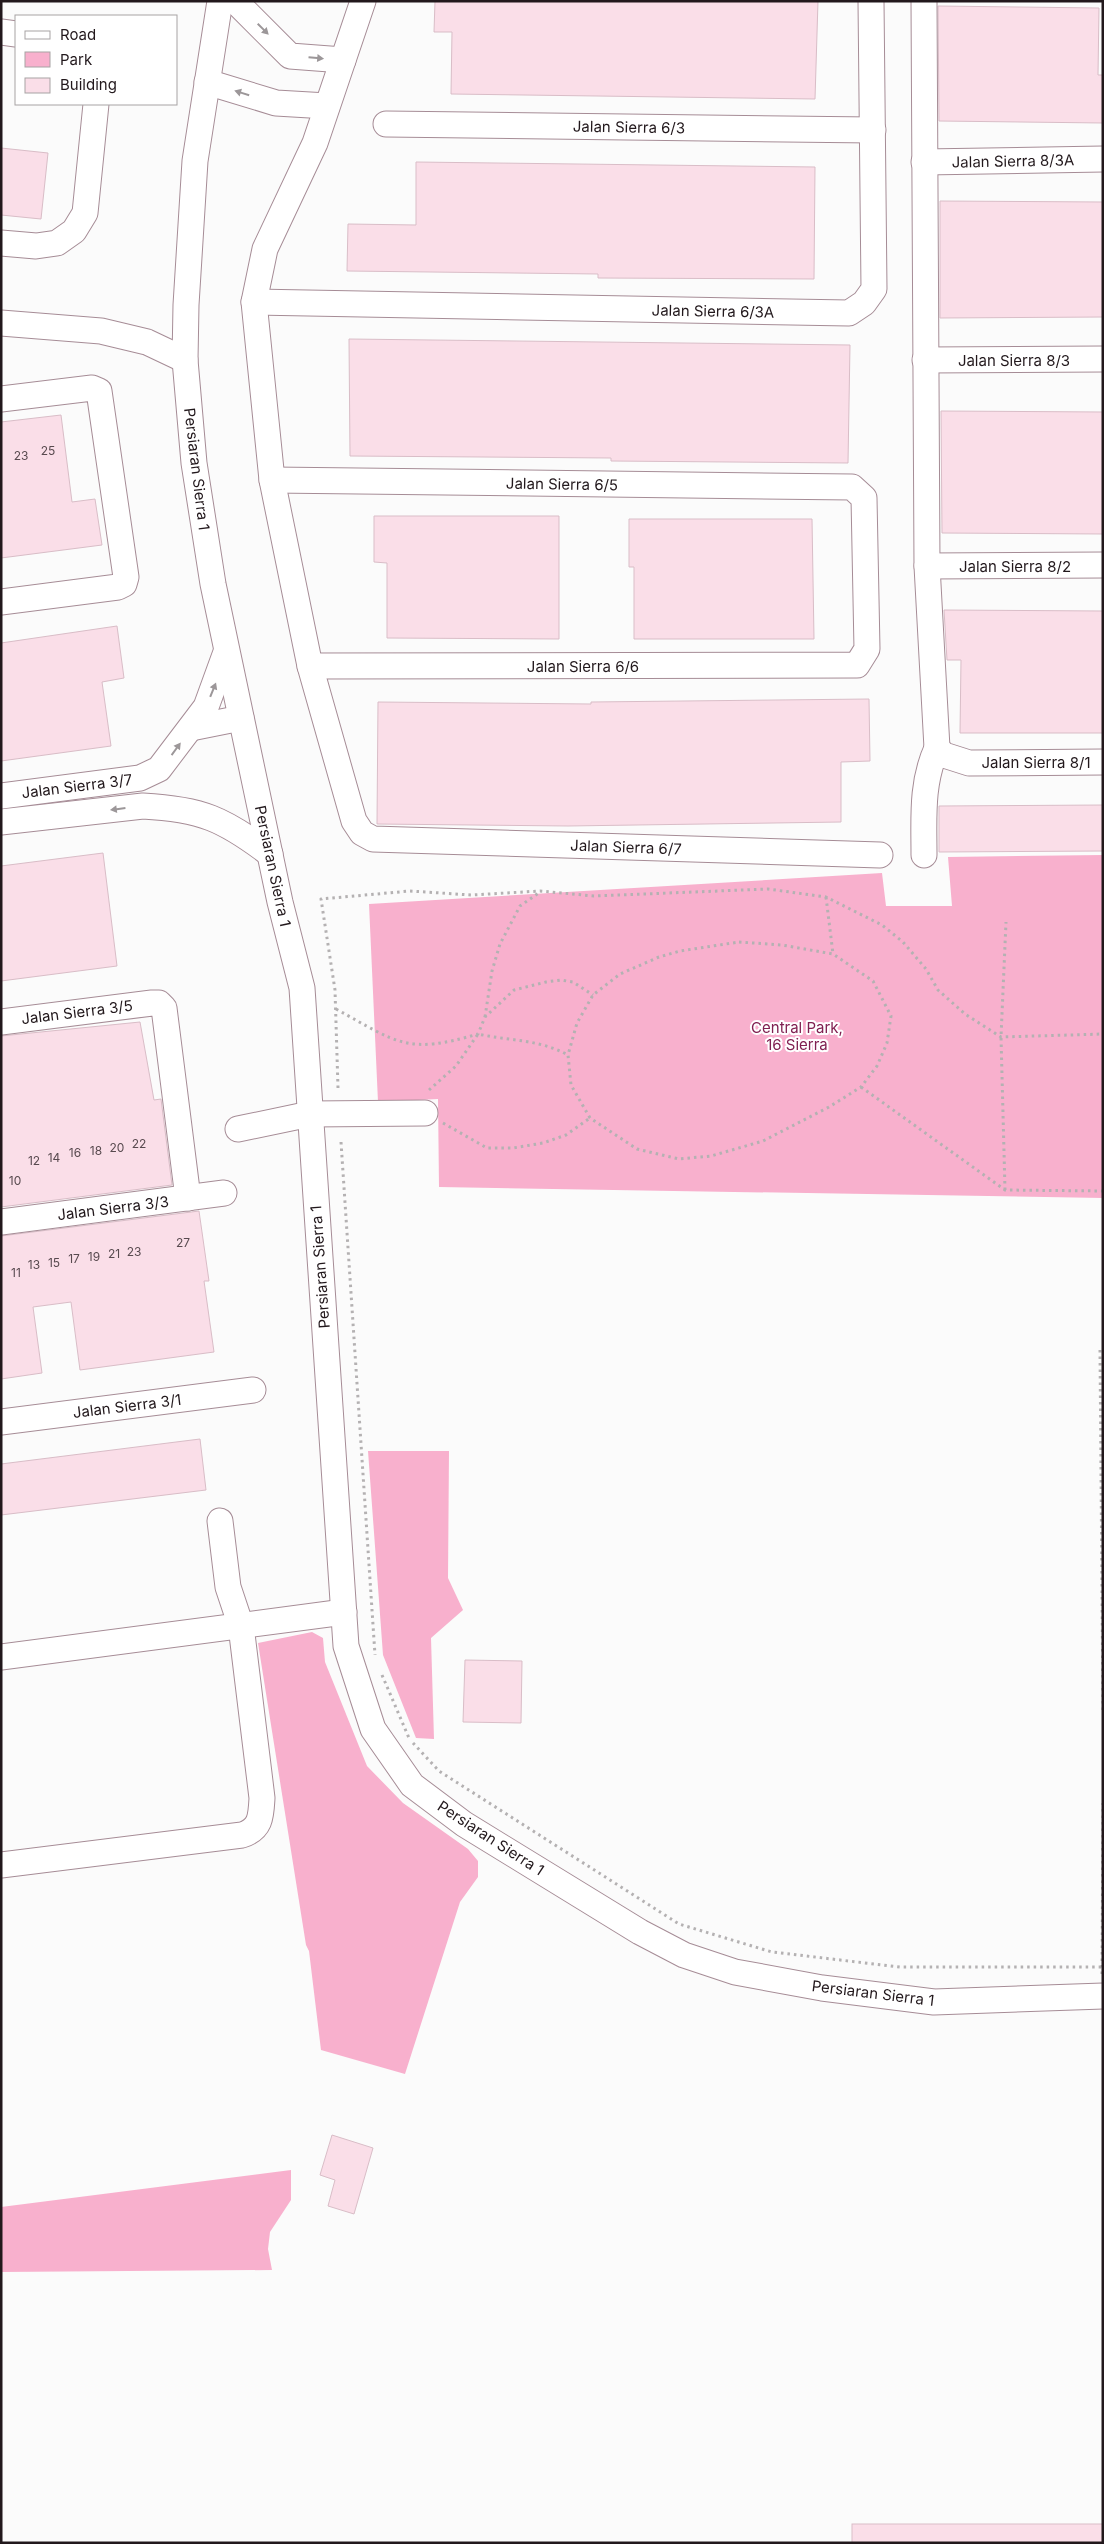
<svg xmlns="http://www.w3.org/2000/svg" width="1104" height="2544" font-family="Inter,sans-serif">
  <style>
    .green { fill: #f8b0cd }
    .building { fill: #fadee8; stroke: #d9bdc7 }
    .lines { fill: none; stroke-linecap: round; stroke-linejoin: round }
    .minor-casing { stroke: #a68c96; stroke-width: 27 }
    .path { stroke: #b4b1b2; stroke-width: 3; stroke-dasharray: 2.5 4; stroke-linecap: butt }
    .minor { stroke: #fff; stroke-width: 25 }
    .oneway { fill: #9c9799 }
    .labels { text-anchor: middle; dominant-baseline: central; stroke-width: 4; stroke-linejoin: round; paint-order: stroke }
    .number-label { font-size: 12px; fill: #584a4f }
    .street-label { font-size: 15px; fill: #22181c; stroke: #fff }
    .park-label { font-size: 15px; fill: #802051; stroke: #fff }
  </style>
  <rect width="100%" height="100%" fill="#fbfbfb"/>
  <g class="green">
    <path d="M1103 855V1198L439 1187 438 1099 378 1102 369 904 882 873 886 906H952L948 857Z"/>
    <path d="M368 1451H449L448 1578 463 1610 431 1638 434 1739 416 1738 383 1655Z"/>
    <path d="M312 1632 323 1638 325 1662 367 1766 403 1803 468 1849 478 1861V1877L460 1902 405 2074 321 2050 309 1951 306 1945 258 1643Z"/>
    <path d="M291 2170V2200L270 2232 268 2249 272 2270 1 2272V2207Z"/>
  </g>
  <g class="building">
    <path d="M435 1H818L815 99 451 94 452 32H434Z"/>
    <path d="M938 6 1099 8 1098 75H1103V123L939 121Z"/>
    <path d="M1 148 48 153 41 219 1 215Z"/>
    <path d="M416 162 815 167 814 279 598 278V274L347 271 348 224 416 225Z"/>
    <path d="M940 201 1103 202V317L940 318Z"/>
    <path d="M349 339 850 345 848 463 611 461V458L350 456Z"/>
    <path d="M941 411 1103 412V534L942 533Z"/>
    <path d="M61 415 72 502 95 499 102 545 1 558V422Z"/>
    <path d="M374 516H559V639L387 638V563L374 562Z"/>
    <path d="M629 519H812L814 639H634V567H629Z"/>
    <path d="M944 610 1103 611V733H960L961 660H947Z"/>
    <path d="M117 626 124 678 102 682 111 746 1 761V643Z"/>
    <path d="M869 699 870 761 841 762V822L568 826 377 824 378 702 591 704V702Z"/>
    <path d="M1103 805V851L939 852V806Z"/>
    <path d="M103 853 117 966 1 981V866Z"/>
    <path d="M140 1022 154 1100 161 1099 172 1185 1 1207V1036Z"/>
    <path d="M199 1211 209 1281H204L214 1352 80 1370 71 1302 33 1307 42 1373 1 1379V1236Z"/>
    <path d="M200 1439 206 1490 1 1515V1464Z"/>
    <path d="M465 1660 522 1661 521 1723 463 1722Z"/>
    <path d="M332 2135 373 2148 354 2214 328 2206 335 2180 320 2175Z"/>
    <rect x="852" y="2524" width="251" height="19"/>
  </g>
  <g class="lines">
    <g class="minor-casing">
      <g id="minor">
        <path d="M220 1 195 161 186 305 185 360 194 463 213 584 280 902 302 988 346 1646 373 1729 412 1785 464 1824 640 1932 684 1955 735 1972 822 1988 934 2002 1103 1996"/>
        <path d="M235 1 290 56 343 60"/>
        <path d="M363 1 315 143 265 249 254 302 272 480 310 666 354 821 362 833 373 839 880 855"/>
        <path d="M924 1 927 566 937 748 944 755 969 763 1103 762"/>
        <path d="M1 32 16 34"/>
        <path d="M207 82 276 103 327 106"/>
        <path d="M386 124 873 130"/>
        <path d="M924 162 1103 159"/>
        <path d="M1 243 36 246 57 243 74 231 85 213 96 104"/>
        <path d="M254 302 849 313 864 303 874 289 871 1"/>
        <path d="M1 323 101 331 147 342 185 360"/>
        <path d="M925 360 1103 359"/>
        <path d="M1 399 92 388 99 391 126 577 124 584 118 587 1 602"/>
        <path d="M272 480 852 487 864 498 867 649 857 665 310 666"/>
        <path d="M927 566 1103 565"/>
        <path d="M191 728 241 718"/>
        <path d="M1 796 140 778 159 769 206 707 226 652"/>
        <path d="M1 822 143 806C201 809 224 819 270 854"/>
        <path d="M924 855C924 818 921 783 937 748"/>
        <path d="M1 1022 152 1003H159L164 1008 188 1198"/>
        <path d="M238 1129 310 1114 425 1113"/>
        <path d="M1 1222 224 1193"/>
        <path d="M1 1422 253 1390"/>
        <path d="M1 1657 344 1612"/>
        <path d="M1 1865 242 1835C261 1829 261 1816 262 1798L241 1626 228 1587 220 1521"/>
      </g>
    </g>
    <g class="path">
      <path d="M826 897 833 954"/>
      <path d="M739 942 782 945 833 954 873 981 891 1016 887 1043 877 1066 861 1087 829 1107 763 1141 711 1156 679 1159 637 1149 590 1118 571 1085 568 1055 577 1023 593 995 620 974 659 957 680 951Z"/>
      <path d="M336 1009C398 1043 407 1055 478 1034L485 1017 514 990 546 982 561 980 573 982 593 995"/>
      <path d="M485 1017 492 971 500 944 520 906 540 892"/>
      <path d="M861 1087 1005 1190 1103 1191"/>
      <path d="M338 1088 335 990 321 899 410 891 471 895 540 891 594 896 768 889 826 897 882 925 903 942 926 969 938 990 965 1014 1001 1037 1103 1034"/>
      <path d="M429 1090 456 1066 478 1034C509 1041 539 1039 568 1055"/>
      <path d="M443 1123 487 1148H513L543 1143 566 1135 590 1118"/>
      <path d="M341 1142 375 1655"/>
      <path d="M1005 1190 1001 1037 1006 922"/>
      <path d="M1100 1350 1103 1714"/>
      <path d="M382 1675 409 1738"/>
      <path d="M413 1743 439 1771 679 1924 772 1952 900 1967H1103"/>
      <path d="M1102 1974 1103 1803"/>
    </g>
    <use href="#minor" class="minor"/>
  </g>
  <defs><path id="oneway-solid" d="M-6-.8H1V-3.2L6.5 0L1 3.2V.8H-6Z" transform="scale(1.25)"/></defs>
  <g class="oneway">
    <use href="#oneway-solid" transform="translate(263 29) rotate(45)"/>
    <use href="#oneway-solid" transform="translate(316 58) rotate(5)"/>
    <use href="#oneway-solid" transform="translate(242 93) rotate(-163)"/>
    <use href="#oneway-solid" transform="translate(213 690) rotate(-68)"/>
    <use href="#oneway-solid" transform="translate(176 749) rotate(-54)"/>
    <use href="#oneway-solid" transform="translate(118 809) rotate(173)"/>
  </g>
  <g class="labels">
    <g class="number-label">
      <text x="48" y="450">25</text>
      <text x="21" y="455">23</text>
      <text x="139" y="1143">22</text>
      <text x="117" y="1147">20</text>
      <text x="96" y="1150">18</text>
      <text x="75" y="1152">16</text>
      <text x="54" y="1157">14</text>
      <text x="34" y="1160">12</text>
      <text x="15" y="1180">10</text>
      <text x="183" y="1242">27</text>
      <text x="134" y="1251">23</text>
      <text x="114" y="1253">21</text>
      <text x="94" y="1256">19</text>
      <text x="74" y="1258">17</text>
      <text x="54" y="1262">15</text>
      <text x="34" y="1264">13</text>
      <text x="16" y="1272">11</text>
    </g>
    <g class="street-label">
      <text transform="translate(629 127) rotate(1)">Jalan Sierra 6/3</text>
      <text transform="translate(1013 161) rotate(-1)">Jalan Sierra 8/3A</text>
      <text transform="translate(713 311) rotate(1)">Jalan Sierra 6/3A</text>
      <text x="1014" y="360">Jalan Sierra 8/3</text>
      <text transform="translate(197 469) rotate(83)">Persiaran Sierra 1</text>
      <text transform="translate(562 484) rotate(1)">Jalan Sierra 6/5</text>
      <text x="1015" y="566">Jalan Sierra 8/2</text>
      <text x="583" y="666">Jalan Sierra 6/6</text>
      <text x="1036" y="762">Jalan Sierra 8/1</text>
      <text transform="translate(77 786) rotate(-7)">Jalan Sierra 3/7</text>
      <text transform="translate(626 847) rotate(2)">Jalan Sierra 6/7</text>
      <text transform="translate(273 866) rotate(78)">Persiaran Sierra 1</text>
      <text transform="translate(77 1012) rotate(-7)">Jalan Sierra 3/5</text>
      <text transform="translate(113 1208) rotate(-7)">Jalan Sierra 3/3</text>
      <text transform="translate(320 1267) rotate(-94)">Persiaran Sierra 1</text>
      <text transform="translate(127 1406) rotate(-7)">Jalan Sierra 3/1</text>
      <text transform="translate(491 1838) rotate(33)">Persiaran Sierra 1</text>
      <text transform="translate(873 1993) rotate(7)">Persiaran Sierra 1</text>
    </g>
    <g class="park-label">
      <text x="797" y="1027">Central Park,<tspan x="797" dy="17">16 Sierra</tspan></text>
    </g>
  </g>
  <rect width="1104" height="2544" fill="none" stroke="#22181c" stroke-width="5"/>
  <rect x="15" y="15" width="162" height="90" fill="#ffffff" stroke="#a7a3a4"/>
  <rect x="25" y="31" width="25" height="8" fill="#ffffff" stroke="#a7a3a4"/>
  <text x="60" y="40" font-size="15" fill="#22181c">Road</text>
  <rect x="25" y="52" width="25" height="15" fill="#f8b0cd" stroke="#a7a3a4"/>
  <text x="60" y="65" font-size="15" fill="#22181c">Park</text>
  <rect x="25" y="78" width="25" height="15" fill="#fadee8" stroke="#a7a3a4"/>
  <text x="60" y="90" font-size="15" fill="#22181c">Building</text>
</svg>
